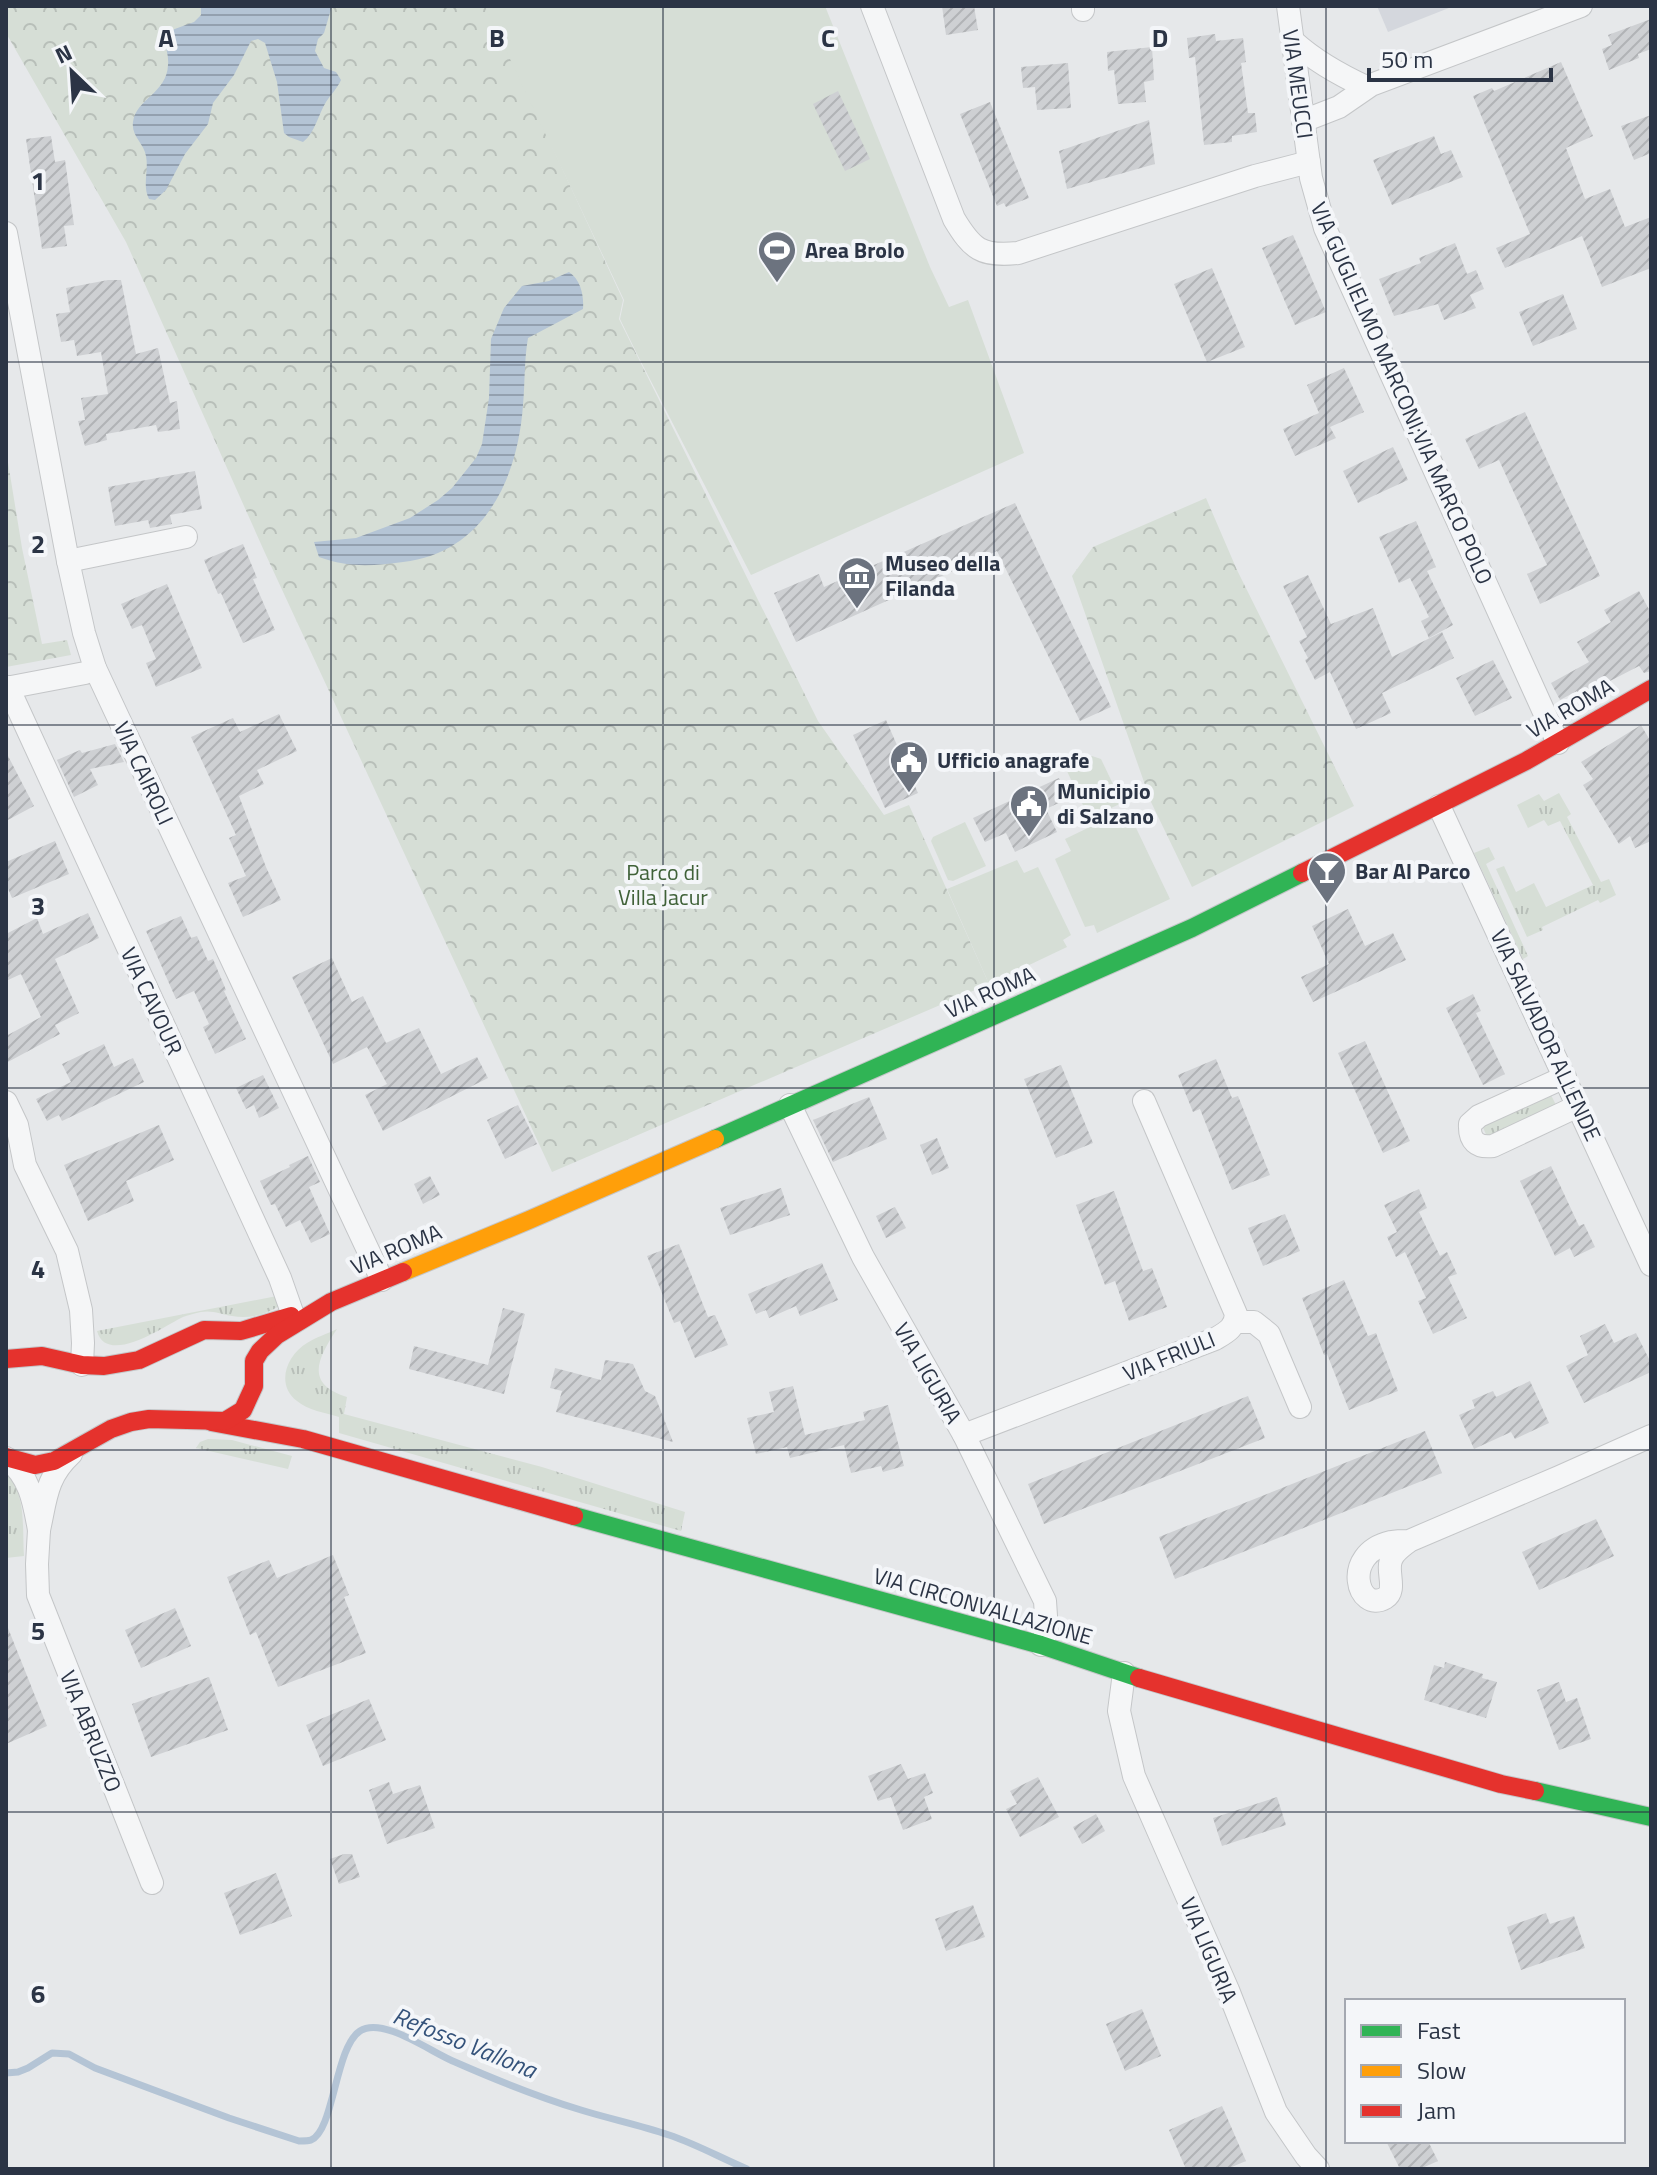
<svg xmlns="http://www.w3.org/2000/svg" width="1657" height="2175" font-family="'Titillium Web',sans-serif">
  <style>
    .built { fill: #d4d7dd }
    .grass { fill: url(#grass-tufts) }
    .park { fill: url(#park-crowns) }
    .garden { fill: #d6ded6 }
    .water { fill: url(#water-rules) }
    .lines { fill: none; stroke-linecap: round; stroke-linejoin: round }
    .stream { stroke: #b4c4d5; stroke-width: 7 }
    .building { fill: url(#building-hatch) }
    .street-casing { stroke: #c4c6c8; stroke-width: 24 }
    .fast-casing { stroke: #c4c6c8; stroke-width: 20 }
    .slow-casing { stroke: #c4c6c8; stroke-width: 20 }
    .jam-casing { stroke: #c4c6c8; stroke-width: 20 }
    .street { stroke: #f5f6f7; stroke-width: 22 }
    .fast { stroke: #30b455; stroke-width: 18 }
    .slow { stroke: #ff9f0a; stroke-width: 18 }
    .jam { stroke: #e5322d; stroke-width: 18 }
    .grid { fill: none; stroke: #2b3445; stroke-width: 2; stroke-opacity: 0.55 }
    .labels { text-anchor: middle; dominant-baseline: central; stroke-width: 8; stroke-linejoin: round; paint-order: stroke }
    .street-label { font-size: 22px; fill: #2b3445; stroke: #f4f6f9 }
    .poi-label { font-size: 22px; font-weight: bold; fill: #2b3445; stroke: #f4f6f9; text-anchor: start }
    .park-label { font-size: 22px; fill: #3f6138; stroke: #f4f6f9 }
    .water-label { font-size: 24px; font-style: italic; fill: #34527a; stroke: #f4f6f9 }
    .grid-label { font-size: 26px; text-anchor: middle; font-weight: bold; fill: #2b3445; stroke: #f4f6f9; stroke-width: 8; stroke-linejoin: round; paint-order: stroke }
  </style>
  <defs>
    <pattern id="grass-tufts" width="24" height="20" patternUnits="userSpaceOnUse" patternTransform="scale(2)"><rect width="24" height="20" fill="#d6ded6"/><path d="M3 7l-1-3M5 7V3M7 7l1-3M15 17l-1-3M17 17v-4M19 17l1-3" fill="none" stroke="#b8bfb9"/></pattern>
    <pattern id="park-crowns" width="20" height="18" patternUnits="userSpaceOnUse" patternTransform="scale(2)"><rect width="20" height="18" fill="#d6ded6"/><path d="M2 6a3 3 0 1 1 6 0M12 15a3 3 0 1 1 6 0" fill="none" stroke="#b8bfb9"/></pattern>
    <pattern id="water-rules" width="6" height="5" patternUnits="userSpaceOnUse" patternTransform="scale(2)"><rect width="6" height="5" fill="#b4c4d5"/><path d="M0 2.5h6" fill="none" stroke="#93a0af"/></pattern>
    <pattern id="building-hatch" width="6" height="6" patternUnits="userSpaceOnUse" patternTransform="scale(2)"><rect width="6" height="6" fill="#ced0d3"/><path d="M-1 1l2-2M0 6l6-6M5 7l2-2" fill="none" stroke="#b1b3b6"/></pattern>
  </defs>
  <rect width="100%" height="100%" fill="#e6e8ea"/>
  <path class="built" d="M1377 6H1454L1388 32Z"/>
  <g class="grass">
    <path d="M1559 793 1571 814 1567 817 1601 882 1609 879 1616 895 1600 903 1598 900 1542 927 1543 930 1527 937 1496 869 1504 866 1516 892 1534 883 1546 907 1593 885 1560 821 1548 826 1544 820 1528 828 1517 805 1539 794 1544 801Z"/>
    <path d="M1489 847 1495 859 1486 864 1528 956 1523 959 1474 853Z"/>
    <path d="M1549 1091 1557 1107 1488 1139 1481 1123Z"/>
    <path d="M277 1296 279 1306C265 1315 249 1319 232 1316 221 1314 212 1310 201 1312 195 1313 189 1315 183 1317 166 1325 107 1367 97 1331Z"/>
    <path d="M337 1329C318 1358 304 1384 347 1397L344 1414 542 1467 685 1512 681 1531 339 1433V1417C326 1413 307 1410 297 1401 275 1384 287 1355 307 1343 316 1337 327 1334 337 1329Z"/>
    <path d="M208 1439 232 1440 292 1456 288 1469 196 1448 200 1442Z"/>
    <path d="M6 1473C27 1494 22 1528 24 1556L6 1558Z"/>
  </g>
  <g class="park">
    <path d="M6 6H487L623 300 619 319 818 721 884 815 909 805 989 984 552 1172 265 553 126 242 6 33Z"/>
    <path d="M6 450 22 548 42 644 67 640 71 655 6 667Z"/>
    <path d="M1206 498 1237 570 1354 806 1192 887 1151 802 1072 576 1093 547Z"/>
  </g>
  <g class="garden">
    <path d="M485 6H825L930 267 949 307 968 300 1024 453 751 575 638 356 620 319 624 300Z"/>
    <path d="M1092 756 1101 759 1122 803 1089 818 1066 769Z"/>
    <path d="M1127 809 1170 899 1097 933 1094 925 1085 927 1055 859 1071 851 1065 839Z"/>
    <path d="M965 822 986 866 953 881 948 880 931 841 933 837Z"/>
    <path d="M1017 860 1024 873 1038 867 1071 935 1063 940 1067 947 989 984 947 889Z"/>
  </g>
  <g class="water">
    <path d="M201 6H332L324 33 318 39 315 51 324 68 336 72 341 80C337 89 331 94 326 102 318 115 315 133 303 142L289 137 284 133 277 82 265 43 258 39 251 41 234 75 213 103 208 124 185 154 166 190 155 200 149 199C142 185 149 171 146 156 144 143 131 136 133 122 136 99 167 93 168 65 169 57 166 48 164 40L172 30 194 22 201 15Z"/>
    <path d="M569 272C581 280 584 296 583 309L528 338C524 361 525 383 523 405 518 478 484 553 403 562 373 566 348 568 319 557L314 542 356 538 410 518 438 500 452 488 476 458 482 444 489 398 491 339 504 308 522 286 549 281Z"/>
  </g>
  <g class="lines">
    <path class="stream" d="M6 2073 18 2072 28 2068 52 2053 69 2054 95 2068 229 2118 299 2141C302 2141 309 2141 311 2140 334 2131 335 2047 360 2031 383 2016 432 2053 455 2062 496 2080 538 2097 581 2110 610 2119 640 2125 669 2135 696 2144 721 2158 747 2169"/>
  </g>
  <g class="building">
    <path d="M942 6H974L978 30 946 35Z"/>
    <path d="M1651 19V49L1638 54 1639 58 1609 70 1602 49 1612 45 1608 35Z"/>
    <path d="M1215 34 1216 41 1243 38 1246 62 1241 63 1248 113H1255L1257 132 1232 136V142L1204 145 1195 57 1189 58 1187 38Z"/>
    <path d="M1152 47 1154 80 1144 82 1146 102 1118 104 1114 70 1108 71 1107 52Z"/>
    <path d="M1561 62 1593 136 1566 148 1585 199 1610 189 1625 227 1651 217V268L1602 287 1582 236 1505 268 1496 248 1530 234 1473 96 1492 88 1494 91Z"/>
    <path d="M1068 63 1071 108 1037 110 1035 87 1023 88 1021 67Z"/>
    <path d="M838 91 870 159 845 171 813 104Z"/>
    <path d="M990 102 1029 198 1006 207 1004 203 997 206 960 114Z"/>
    <path d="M1651 115V153L1634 160 1621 126Z"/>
    <path d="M1149 120 1155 164 1067 189 1059 151Z"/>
    <path d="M51 136 55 162 65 160 74 225 64 226 67 246 42 249 26 139Z"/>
    <path d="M1434 136 1441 154 1451 150 1463 177 1392 205 1373 160Z"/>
    <path d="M1293 235 1326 312 1295 325 1262 248Z"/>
    <path d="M1455 243 1467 274 1476 270 1484 289 1470 295 1476 308 1444 320 1438 304 1394 316 1379 279 1421 263 1419 258Z"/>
    <path d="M1212 268 1245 347 1207 362 1174 284Z"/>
    <path d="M108 280H121L136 354 158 348 170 403 177 401 180 429 158 432 156 425 106 434 107 440 85 446 78 421 85 420 81 398 108 394 101 352 77 356 74 340 61 342 56 314 70 312 66 288Z"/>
    <path d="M1563 294 1577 329 1533 346 1519 312Z"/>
    <path d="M1344 368 1364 412 1330 427 1336 438 1295 456 1283 429 1319 413 1307 385Z"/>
    <path d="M1525 412 1600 576 1540 604 1527 574 1547 565 1499 460 1479 469 1465 439Z"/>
    <path d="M1393 447 1408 480 1358 503 1343 471Z"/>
    <path d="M195 471 202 509 170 515 172 524 150 528 148 520 115 526 108 487Z"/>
    <path d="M1015 503 1111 707 1080 721 997 551 796 642 774 593 819 574 824 587Z"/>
    <path d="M1416 521 1436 567 1427 571 1453 625 1429 638 1421 621 1429 617 1410 578 1399 583 1379 537Z"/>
    <path d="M243 544 257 578 253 579 275 630 243 643 221 593 218 594 204 560Z"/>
    <path d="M1308 575 1331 624 1373 608 1392 657 1442 632 1454 658 1382 693 1391 713 1356 729 1330 672 1315 680 1305 660 1308 658 1299 641 1307 637 1283 586Z"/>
    <path d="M167 584 202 668 156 687 146 663 156 659 142 625 132 629 121 604Z"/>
    <path d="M1639 591 1651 613V671L1644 673 1639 666 1581 696 1577 691 1560 700 1551 683 1589 662 1577 642 1611 622 1604 610Z"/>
    <path d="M1493 660 1512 698 1475 716 1456 678Z"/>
    <path d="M279 714 297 751 257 770 264 784 239 796 266 867 281 900 243 917 228 883 246 876 229 838 236 835 191 737 233 718 240 732Z"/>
    <path d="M886 720 918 793 885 808 853 735Z"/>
    <path d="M1641 725 1651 742V841L1635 848 1630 836 1619 844 1583 785 1593 779 1581 762Z"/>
    <path d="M115 744 124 762 90 769 98 785 74 797 57 760 80 750 82 753Z"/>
    <path d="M6 752 34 806 6 821Z"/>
    <path d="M1059 778 1069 798 1046 809 1057 832 1015 852 1006 833 985 842 973 818Z"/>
    <path d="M55 841 69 874 12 898 6 884V862Z"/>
    <path d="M1348 909 1365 946 1393 933 1406 960 1313 1002 1301 977 1329 964 1312 926Z"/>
    <path d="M88 913 99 938 55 959 79 1013 55 1025 60 1034 6 1063V1036L41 1017 21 974 6 981V934L37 918 43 934Z"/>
    <path d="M181 916 191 938 197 936 208 961 213 959 226 990 224 991 246 1039 215 1054 203 1027 209 1024 194 991 176 999 146 931Z"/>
    <path d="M332 958 352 1002 363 996 386 1043 419 1028 441 1074 477 1057 488 1078 383 1131 365 1095 387 1084 367 1047 333 1064 292 977Z"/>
    <path d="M1473 994 1481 1011 1476 1013 1505 1074 1483 1085 1446 1008Z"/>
    <path d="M1365 1041 1410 1141 1383 1153 1338 1053Z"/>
    <path d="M104 1044 114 1067 133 1058 144 1082 62 1121 59 1115 47 1121 36 1099 71 1082 62 1064Z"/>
    <path d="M1216 1059 1232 1098 1238 1096 1270 1175 1232 1190 1200 1109 1193 1112 1178 1075Z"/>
    <path d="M1061 1065 1093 1143 1056 1158 1024 1079Z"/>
    <path d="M263 1075 279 1108 259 1118 254 1105 246 1109 236 1088Z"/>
    <path d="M869 1097 887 1139 833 1162 813 1120Z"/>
    <path d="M518 1105 537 1144 505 1159 487 1120Z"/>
    <path d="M159 1125 174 1160 126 1181 134 1201 88 1221 64 1165Z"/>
    <path d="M937 1138 949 1168 932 1175 920 1145Z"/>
    <path d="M308 1156 320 1182 309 1187 330 1234 311 1243 300 1220 286 1227 275 1204 271 1205 260 1181 290 1167 289 1165Z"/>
    <path d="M1551 1166 1579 1226 1584 1224 1595 1247 1574 1257 1570 1248 1555 1256 1520 1181Z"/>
    <path d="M430 1176 440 1195 423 1204 414 1184Z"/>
    <path d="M781 1188 790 1215 730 1235 720 1208Z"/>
    <path d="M1419 1189 1427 1208 1419 1212 1440 1256 1447 1252 1457 1274 1448 1277 1467 1318 1433 1334 1418 1301 1426 1298 1405 1252 1396 1257 1387 1237 1397 1232 1384 1205Z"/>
    <path d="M1114 1191 1143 1271 1152 1268 1167 1307 1129 1321 1115 1281 1105 1285 1076 1205Z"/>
    <path d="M895 1207 906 1228 886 1238 876 1216Z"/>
    <path d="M1285 1214 1300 1251 1263 1266 1248 1228Z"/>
    <path d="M679 1244 708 1317 715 1315 728 1345 695 1358 680 1321 674 1323 647 1256Z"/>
    <path d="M822 1263 838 1300 800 1316 796 1306 769 1318 766 1310 756 1314 748 1294Z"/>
    <path d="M1344 1280 1368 1336 1376 1333 1398 1391 1349 1410 1327 1354 1324 1355 1302 1298Z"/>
    <path d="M503 1308 525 1314 504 1394 409 1369 414 1346 488 1365Z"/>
    <path d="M1605 1324 1614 1343 1636 1333 1651 1363V1372L1584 1403 1566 1366 1588 1355 1580 1336Z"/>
    <path d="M605 1360 633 1364 645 1391 655 1396 673 1442 556 1412 562 1391 550 1388 555 1368 601 1380Z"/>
    <path d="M1530 1381 1549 1423 1515 1439 1511 1432 1474 1449 1459 1415 1475 1408 1472 1400 1493 1391 1496 1397Z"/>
    <path d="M793 1386 805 1435 865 1420 863 1412 888 1405 904 1466 883 1472 881 1466 851 1473 844 1445 790 1458 787 1447 756 1454 747 1418 774 1412 769 1392Z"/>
    <path d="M1248 1396 1265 1438 1044 1524 1028 1484Z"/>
    <path d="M1425 1431 1442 1473 1175 1579 1159 1537Z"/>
    <path d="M1596 1519 1614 1556 1539 1590 1522 1552Z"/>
    <path d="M333 1555 349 1595 344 1597 366 1653 278 1687 256 1632 250 1635 227 1577 269 1560 277 1578Z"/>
    <path d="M175 1608 191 1646 141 1668 125 1630Z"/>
    <path d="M6 1623 47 1726 6 1744Z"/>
    <path d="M1445 1662 1483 1674 1482 1678 1497 1682 1486 1718 1424 1700 1434 1665 1444 1668Z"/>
    <path d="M209 1677 228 1730 151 1757 132 1704Z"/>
    <path d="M1559 1682 1566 1702 1577 1698 1591 1739 1559 1750 1537 1690Z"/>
    <path d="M369 1699 386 1740 323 1766 306 1725Z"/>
    <path d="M901 1764 908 1779 925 1773 933 1793 924 1797 932 1819 903 1830 891 1797 878 1801 868 1776Z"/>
    <path d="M1038 1777 1059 1817 1020 1837 1006 1809 1017 1804 1010 1791Z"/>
    <path d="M389 1782 393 1794 420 1785 435 1828 387 1844 369 1790Z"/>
    <path d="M1277 1797 1286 1825 1222 1846 1213 1818Z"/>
    <path d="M1096 1814 1105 1831 1082 1844 1073 1827Z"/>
    <path d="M344 1854H352L360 1877 339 1884 330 1859Z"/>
    <path d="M276 1873 292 1916 240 1935 224 1893Z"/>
    <path d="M973 1905 985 1937 946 1951 935 1919Z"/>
    <path d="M1546 1913 1550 1924 1574 1916 1585 1948 1521 1970 1507 1927Z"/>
    <path d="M1142 2009 1161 2056 1125 2071 1106 2024Z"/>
    <path d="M1222 2106 1246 2161 1227 2169H1186L1169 2130Z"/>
    <path d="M1386 2141H1428L1438 2161 1420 2169H1400Z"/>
  </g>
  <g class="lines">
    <g class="street-casing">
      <g id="street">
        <path d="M872 6 954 219C972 249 981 257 1018 253L1255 176 1309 162"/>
        <path d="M1083 6V10"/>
        <path d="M1288 6 1311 178 1325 228 1558 743"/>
        <path d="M1294 42C1315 61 1340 75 1366 87"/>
        <path d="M1303 121 1339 107 1371 85 1581 6"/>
        <path d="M6 233 68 561 84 633 95 668 382 1280"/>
        <path d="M68 561 186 537"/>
        <path d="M9 687 13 698 280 1278 293 1315"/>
        <path d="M6 688 85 673 95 668"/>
        <path d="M1439 806 1651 1265"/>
        <path d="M1565 1077 1479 1116 1470 1124C1469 1141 1477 1148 1493 1146L1578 1106"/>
        <path d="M6 1102 17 1125 25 1165 67 1251 81 1310 83 1343 82 1365"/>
        <path d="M790 1105 863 1257 964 1435 1045 1601 1047 1631 1041 1645"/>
        <path d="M1236 1322H1254L1269 1334 1300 1407"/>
        <path d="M964 1435 1215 1339C1227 1332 1235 1328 1236 1314L1144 1101"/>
        <path d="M6 1458C30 1476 34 1502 39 1530 46 1499 46 1477 71 1454"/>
        <path d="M39 1530 37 1564 38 1595 152 1883"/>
        <path d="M1409 1541C1403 1541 1397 1541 1391 1542 1340 1554 1358 1614 1385 1598 1398 1590 1385 1570 1392 1558 1395 1551 1403 1546 1409 1541L1559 1477 1651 1436"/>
        <path d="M1124 1673 1119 1711 1134 1776 1228 1990 1276 2112 1306 2156 1318 2169"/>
      </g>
    </g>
    <g class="fast-casing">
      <g id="fast">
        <path d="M715 1139 1192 928 1302 873"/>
        <path d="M574 1516 1041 1645 1139 1678"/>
        <path d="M1535 1791 1651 1817"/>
      </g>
    </g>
    <g class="slow-casing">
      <path id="slow" d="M403 1272 529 1220 715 1139"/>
    </g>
    <g class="jam-casing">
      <g id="jam">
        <path d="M1302 873 1526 761 1651 689"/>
        <path d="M6 1359 42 1356 82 1365 104 1366 139 1360 204 1330 241 1331 291 1316"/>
        <path d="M211 1422 303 1439 574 1516"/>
        <path d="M6 1457 35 1465 54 1461 111 1429 131 1422 149 1419 225 1421 243 1410 254 1386V1361L260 1351 277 1335 331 1302 403 1272"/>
        <path d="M1139 1678 1501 1784 1535 1791"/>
      </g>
    </g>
    <use href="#street" class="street"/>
    <use href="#fast" class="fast"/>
    <use href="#slow" class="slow"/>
    <use href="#jam" class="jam"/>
  </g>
  <path class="grid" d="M331 6V2169M663 6V2169M994 6V2169M1326 6V2169M6 362H1651M6 725H1651M6 1088H1651M6 1450H1651M6 1812H1651"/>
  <defs>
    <g id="stadium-pin" transform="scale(2)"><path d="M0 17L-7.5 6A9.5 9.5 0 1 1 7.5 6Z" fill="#6c737f" stroke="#f4f6f9"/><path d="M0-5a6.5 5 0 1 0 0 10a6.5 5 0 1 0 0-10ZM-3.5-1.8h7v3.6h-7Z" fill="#fff"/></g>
    <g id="museum-pin" transform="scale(2)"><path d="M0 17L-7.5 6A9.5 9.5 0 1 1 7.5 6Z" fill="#6c737f" stroke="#f4f6f9"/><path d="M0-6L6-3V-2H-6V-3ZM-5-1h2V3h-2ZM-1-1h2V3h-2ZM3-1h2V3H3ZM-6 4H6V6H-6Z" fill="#fff"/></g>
    <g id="civic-pin" transform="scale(2)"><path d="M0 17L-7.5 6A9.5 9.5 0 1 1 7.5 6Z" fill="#6c737f" stroke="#f4f6f9"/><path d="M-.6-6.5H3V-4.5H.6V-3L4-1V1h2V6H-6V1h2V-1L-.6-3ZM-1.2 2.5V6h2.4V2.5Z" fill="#fff"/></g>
    <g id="bar-pin" transform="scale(2)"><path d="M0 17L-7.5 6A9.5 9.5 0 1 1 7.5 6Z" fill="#6c737f" stroke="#f4f6f9"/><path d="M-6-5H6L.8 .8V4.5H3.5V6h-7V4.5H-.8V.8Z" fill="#fff"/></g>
  </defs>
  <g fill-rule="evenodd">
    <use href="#stadium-pin" x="777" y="250"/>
    <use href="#museum-pin" x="857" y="576"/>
    <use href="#civic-pin" x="909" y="760"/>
    <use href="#civic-pin" x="1029" y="804"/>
    <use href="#bar-pin" x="1327" y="871"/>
  </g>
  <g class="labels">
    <g class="street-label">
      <text transform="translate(1298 84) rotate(82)">VIA MEUCCI</text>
      <text transform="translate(1402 393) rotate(66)">VIA GUGLIELMO MARCONI;VIA MARCO POLO</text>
      <text transform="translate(1570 708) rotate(-30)">VIA ROMA</text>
      <text transform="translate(144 773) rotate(65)">VIA CAIROLI</text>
      <text transform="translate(990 992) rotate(-24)">VIA ROMA</text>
      <text transform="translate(152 1001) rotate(65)">VIA CAVOUR</text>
      <text transform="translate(1546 1035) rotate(65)">VIA SALVADOR ALLENDE</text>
      <text transform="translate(396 1249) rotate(-23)">VIA ROMA</text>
      <text transform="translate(1169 1356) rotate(-22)">VIA FRIULI</text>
      <text transform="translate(928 1373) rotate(60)">VIA LIGURIA</text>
      <text transform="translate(983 1606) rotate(16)">VIA CIRCONVALLAZIONE</text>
      <text transform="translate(91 1731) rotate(68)">VIA ABRUZZO</text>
      <text transform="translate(1209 1950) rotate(67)">VIA LIGURIA</text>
    </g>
    <g class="poi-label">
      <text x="805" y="250">Area Brolo</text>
      <text x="885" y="563">Museo della<tspan x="885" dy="25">Filanda</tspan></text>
      <text x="937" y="760">Ufficio anagrafe</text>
      <text x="1057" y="791">Municipio<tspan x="1057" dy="25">di Salzano</tspan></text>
      <text x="1355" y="871">Bar Al Parco</text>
    </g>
    <g class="park-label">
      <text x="663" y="872">Parco di<tspan x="663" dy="25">Villa Jacur</tspan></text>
    </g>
    <g class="water-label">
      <text transform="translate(465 2042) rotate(22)">Refosso Vallona</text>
    </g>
  </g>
  <g class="grid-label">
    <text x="166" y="47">A</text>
    <text x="497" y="47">B</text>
    <text x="828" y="47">C</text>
    <text x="1160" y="47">D</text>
    <text x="38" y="190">1</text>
    <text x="38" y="553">2</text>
    <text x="38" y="915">3</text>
    <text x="38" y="1278">4</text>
    <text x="38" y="1640">5</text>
    <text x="38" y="2003">6</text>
  </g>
  <rect width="1657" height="2175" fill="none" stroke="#2b3445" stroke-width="16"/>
  <rect x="1345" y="1999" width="280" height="144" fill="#f4f6f9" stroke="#a4a8b1" stroke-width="2"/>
  <rect x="1361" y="2025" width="40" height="12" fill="#30b455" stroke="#a4a8b1" stroke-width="2"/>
  <text x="1417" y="2039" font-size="24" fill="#2b3445">Fast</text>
  <rect x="1361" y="2065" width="40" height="12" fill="#ff9f0a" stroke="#a4a8b1" stroke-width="2"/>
  <text x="1417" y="2079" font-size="24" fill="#2b3445">Slow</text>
  <rect x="1361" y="2105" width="40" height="12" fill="#e5322d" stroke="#a4a8b1" stroke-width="2"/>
  <text x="1417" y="2119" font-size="24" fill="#2b3445">Jam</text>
  <g transform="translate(72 72) rotate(335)" stroke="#f4f6f9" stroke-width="6" paint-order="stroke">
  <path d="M0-6L14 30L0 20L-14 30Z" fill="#2b3445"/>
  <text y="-12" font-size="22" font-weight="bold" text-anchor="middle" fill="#2b3445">N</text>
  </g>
  <path d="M1369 68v12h182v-12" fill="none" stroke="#2b3445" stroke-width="4"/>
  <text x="1381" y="68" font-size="24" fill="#2b3445" stroke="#f4f6f9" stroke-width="6" paint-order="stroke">50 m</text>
</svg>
